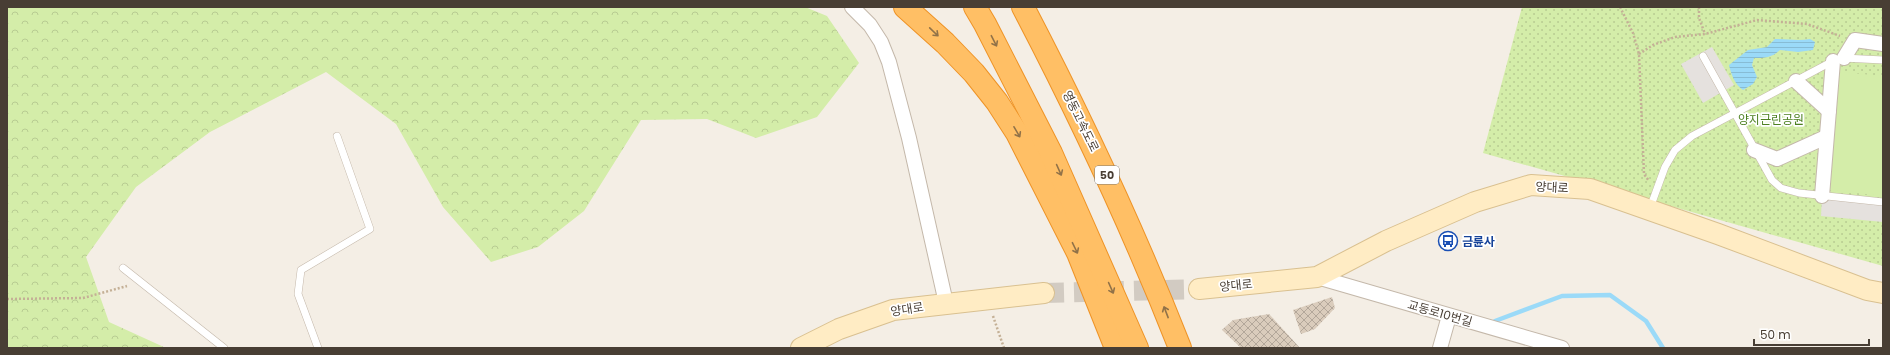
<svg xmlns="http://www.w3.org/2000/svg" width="1890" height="355" font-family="Poppins,'Noto Sans KR',sans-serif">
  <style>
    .forest { fill: url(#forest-crowns) }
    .park { fill: url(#park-dots) }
    .garden { fill: #d4eda9 }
    .parking { fill: #e5e1de }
    .water { fill: url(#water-rules) }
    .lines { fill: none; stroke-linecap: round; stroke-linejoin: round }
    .stream { stroke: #9bdaf8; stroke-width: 4.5 }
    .building { fill: url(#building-cross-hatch) }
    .secondary-tunnel { stroke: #d2cbc2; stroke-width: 20; stroke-dasharray: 20 10; stroke-linecap: butt }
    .lane-casing { stroke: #c4b8aa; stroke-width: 8 }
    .street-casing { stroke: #c4b8aa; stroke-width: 16 }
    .secondary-casing { stroke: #d9c090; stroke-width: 22 }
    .highway-casing { stroke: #ee9326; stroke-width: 24 }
    .path { stroke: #c4b096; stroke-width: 2.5; stroke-dasharray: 2 2; stroke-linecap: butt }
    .lane { stroke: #fff; stroke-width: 7 }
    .street { stroke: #fff; stroke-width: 14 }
    .secondary { stroke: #ffecc4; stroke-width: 20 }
    .highway { stroke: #ffbf65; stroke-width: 22 }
    .oneway { stroke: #917248 }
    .labels { text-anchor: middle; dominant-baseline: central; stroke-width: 3.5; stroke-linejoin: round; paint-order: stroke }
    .shield { fill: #fff; stroke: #7f7871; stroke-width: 1 }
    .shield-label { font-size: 11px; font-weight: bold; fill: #483e34 }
    .park-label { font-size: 12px; fill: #4d8021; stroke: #fff }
    .street-label { font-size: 12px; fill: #483e34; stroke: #fff }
    .transit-label { font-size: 12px; font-weight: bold; fill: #164399; stroke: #fff; text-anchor: start }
  </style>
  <defs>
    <pattern id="forest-crowns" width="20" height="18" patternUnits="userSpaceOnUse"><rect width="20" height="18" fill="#d4eda9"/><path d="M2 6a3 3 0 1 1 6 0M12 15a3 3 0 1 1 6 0" fill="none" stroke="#b8cc92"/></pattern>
    <pattern id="park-dots" width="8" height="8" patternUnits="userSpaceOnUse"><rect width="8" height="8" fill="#d4eda9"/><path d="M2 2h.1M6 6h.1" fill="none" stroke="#b8cc92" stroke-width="1.8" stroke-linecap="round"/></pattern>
    <pattern id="water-rules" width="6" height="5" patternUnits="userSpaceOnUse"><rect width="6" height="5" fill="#9bdaf8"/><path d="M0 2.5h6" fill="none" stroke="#87bcd5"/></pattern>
    <pattern id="building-cross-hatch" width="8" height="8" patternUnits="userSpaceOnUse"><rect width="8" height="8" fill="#daccbc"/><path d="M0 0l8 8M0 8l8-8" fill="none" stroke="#b3a79a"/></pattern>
  </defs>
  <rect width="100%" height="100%" fill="#f4eee5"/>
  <path class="forest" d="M7 7H805L827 16 859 63 817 117 756 138 707 119 641 120 584 211 538 247 491 262 443 207 396 124 326 72 210 132 136 187 86 257 109 322 166 348H7Z"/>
  <path class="park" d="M1522 7H1883V266L1483 153Z"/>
  <path class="garden" d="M1840 72 1883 76V196L1829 190Z"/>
  <g class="parking">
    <path d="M1712 47 1734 85 1703 103 1681 64Z"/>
    <path d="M1822 196 1883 202V222L1821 216Z"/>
  </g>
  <path class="water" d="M1775 39C1787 39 1798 41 1810 39L1815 42 1813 50 1798 52 1780 50C1771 58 1765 58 1754 58L1752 65 1757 77 1753 84 1743 90C1735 85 1731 74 1729 65L1748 50 1767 47Z"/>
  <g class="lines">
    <path class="stream" d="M1495 321 1562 296 1610 295 1646 321 1663 348"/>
  </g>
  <g class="building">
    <path d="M1332 297 1335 308 1315 329 1301 334 1293 310Z"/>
    <path d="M1269 314 1300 348H1241L1222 330 1233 320Z"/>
  </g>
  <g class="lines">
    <path class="secondary-tunnel" d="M1044 293 1199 289"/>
    <g class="lane-casing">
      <g id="lane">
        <path d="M1703 56 1772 180 1781 188 1799 193 1883 202"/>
        <path d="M1843 58 1883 60"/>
        <path d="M1650 208 1665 167 1675 150 1692 136 1833 61"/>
        <path d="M123 268 224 348"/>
        <path d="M318 348 298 294 301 270 370 229 337 136"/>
      </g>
    </g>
    <g class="street-casing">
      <g id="street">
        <path d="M852 7 870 25 881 42 889 62 909 138 946 303"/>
        <path d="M1844 58 1855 40 1883 44"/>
        <path d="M1796 81 1829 111"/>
        <path d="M1754 150 1777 159 1826 137"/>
        <path d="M1822 196 1833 61"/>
        <path d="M1317 277 1562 348"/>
        <path d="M1440 348 1449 316"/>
      </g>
    </g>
    <g class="secondary-casing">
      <g id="secondary">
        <path d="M1199 289 1317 277 1386 241 1475 202 1531 185 1590 189 1718 234 1867 290 1883 293"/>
        <path d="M801 348 839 329 893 310 1044 293"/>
      </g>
    </g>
    <g class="highway-casing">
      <g id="highway">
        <path d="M905 7 945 43 974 73 997 102 1017 133 1078 253 1116 348"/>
        <path d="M975 7 985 24 1051 153 1137 348"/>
        <path d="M1023 7C1081 118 1134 231 1180 348"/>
      </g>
    </g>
    <g class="path">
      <path d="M1620 7 1633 33 1639 54 1644 174 1649 181"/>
      <path d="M1699 7V18L1705 34"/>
      <path d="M1639 54 1653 45 1675 37 1705 34 1757 20 1807 24 1840 36"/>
      <path d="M7 299 83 298 127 286"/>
      <path d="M993 316 1004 348"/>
    </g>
    <use href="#lane" class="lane"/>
    <use href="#street" class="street"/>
    <use href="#secondary" class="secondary"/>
    <use href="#highway" class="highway"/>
  </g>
  <defs><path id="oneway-shaft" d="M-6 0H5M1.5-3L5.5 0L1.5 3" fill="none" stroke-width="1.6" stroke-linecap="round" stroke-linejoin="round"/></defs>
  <g class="oneway">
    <use href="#oneway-shaft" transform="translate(934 32) rotate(44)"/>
    <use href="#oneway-shaft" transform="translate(994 41) rotate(63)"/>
    <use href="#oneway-shaft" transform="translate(1017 132) rotate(60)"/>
    <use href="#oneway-shaft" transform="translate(1059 170) rotate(66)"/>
    <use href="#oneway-shaft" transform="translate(1075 248) rotate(64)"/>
    <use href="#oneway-shaft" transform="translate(1111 288) rotate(66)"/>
    <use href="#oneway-shaft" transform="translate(1166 312) rotate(-111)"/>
  </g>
  <defs>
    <g id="bus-ring" transform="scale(1)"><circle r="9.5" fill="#fff" stroke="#1a4fb4" stroke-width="1.5"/><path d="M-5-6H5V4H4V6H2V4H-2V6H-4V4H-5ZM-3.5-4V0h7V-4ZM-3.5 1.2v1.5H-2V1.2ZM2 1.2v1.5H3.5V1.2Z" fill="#1a4fb4"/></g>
  </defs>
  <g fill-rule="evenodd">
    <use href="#bus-ring" x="1448" y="241"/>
  </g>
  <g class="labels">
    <rect class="shield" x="1095" y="166" width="24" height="18" rx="3"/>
    <g class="shield-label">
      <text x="1107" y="175">50</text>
    </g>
    <g class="park-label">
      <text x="1771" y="119">양지근린공원</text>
    </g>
    <g class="street-label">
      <text transform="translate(1081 121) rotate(64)">영동고속도로</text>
      <text transform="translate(1552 187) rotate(3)">양대로</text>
      <text transform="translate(1236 285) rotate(-6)">양대로</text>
      <text transform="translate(907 309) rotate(-9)">양대로</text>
      <text transform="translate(1440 313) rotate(16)">교동로10번길</text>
    </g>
    <g class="transit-label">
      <text x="1462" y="241">금륜사</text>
    </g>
  </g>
  <rect width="1890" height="355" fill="none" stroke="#483e34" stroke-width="16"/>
  <path d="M1754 339v6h115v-6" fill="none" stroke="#483e34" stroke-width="2"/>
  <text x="1760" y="339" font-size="12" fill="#483e34" stroke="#ffffff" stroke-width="3" paint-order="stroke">50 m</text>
</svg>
